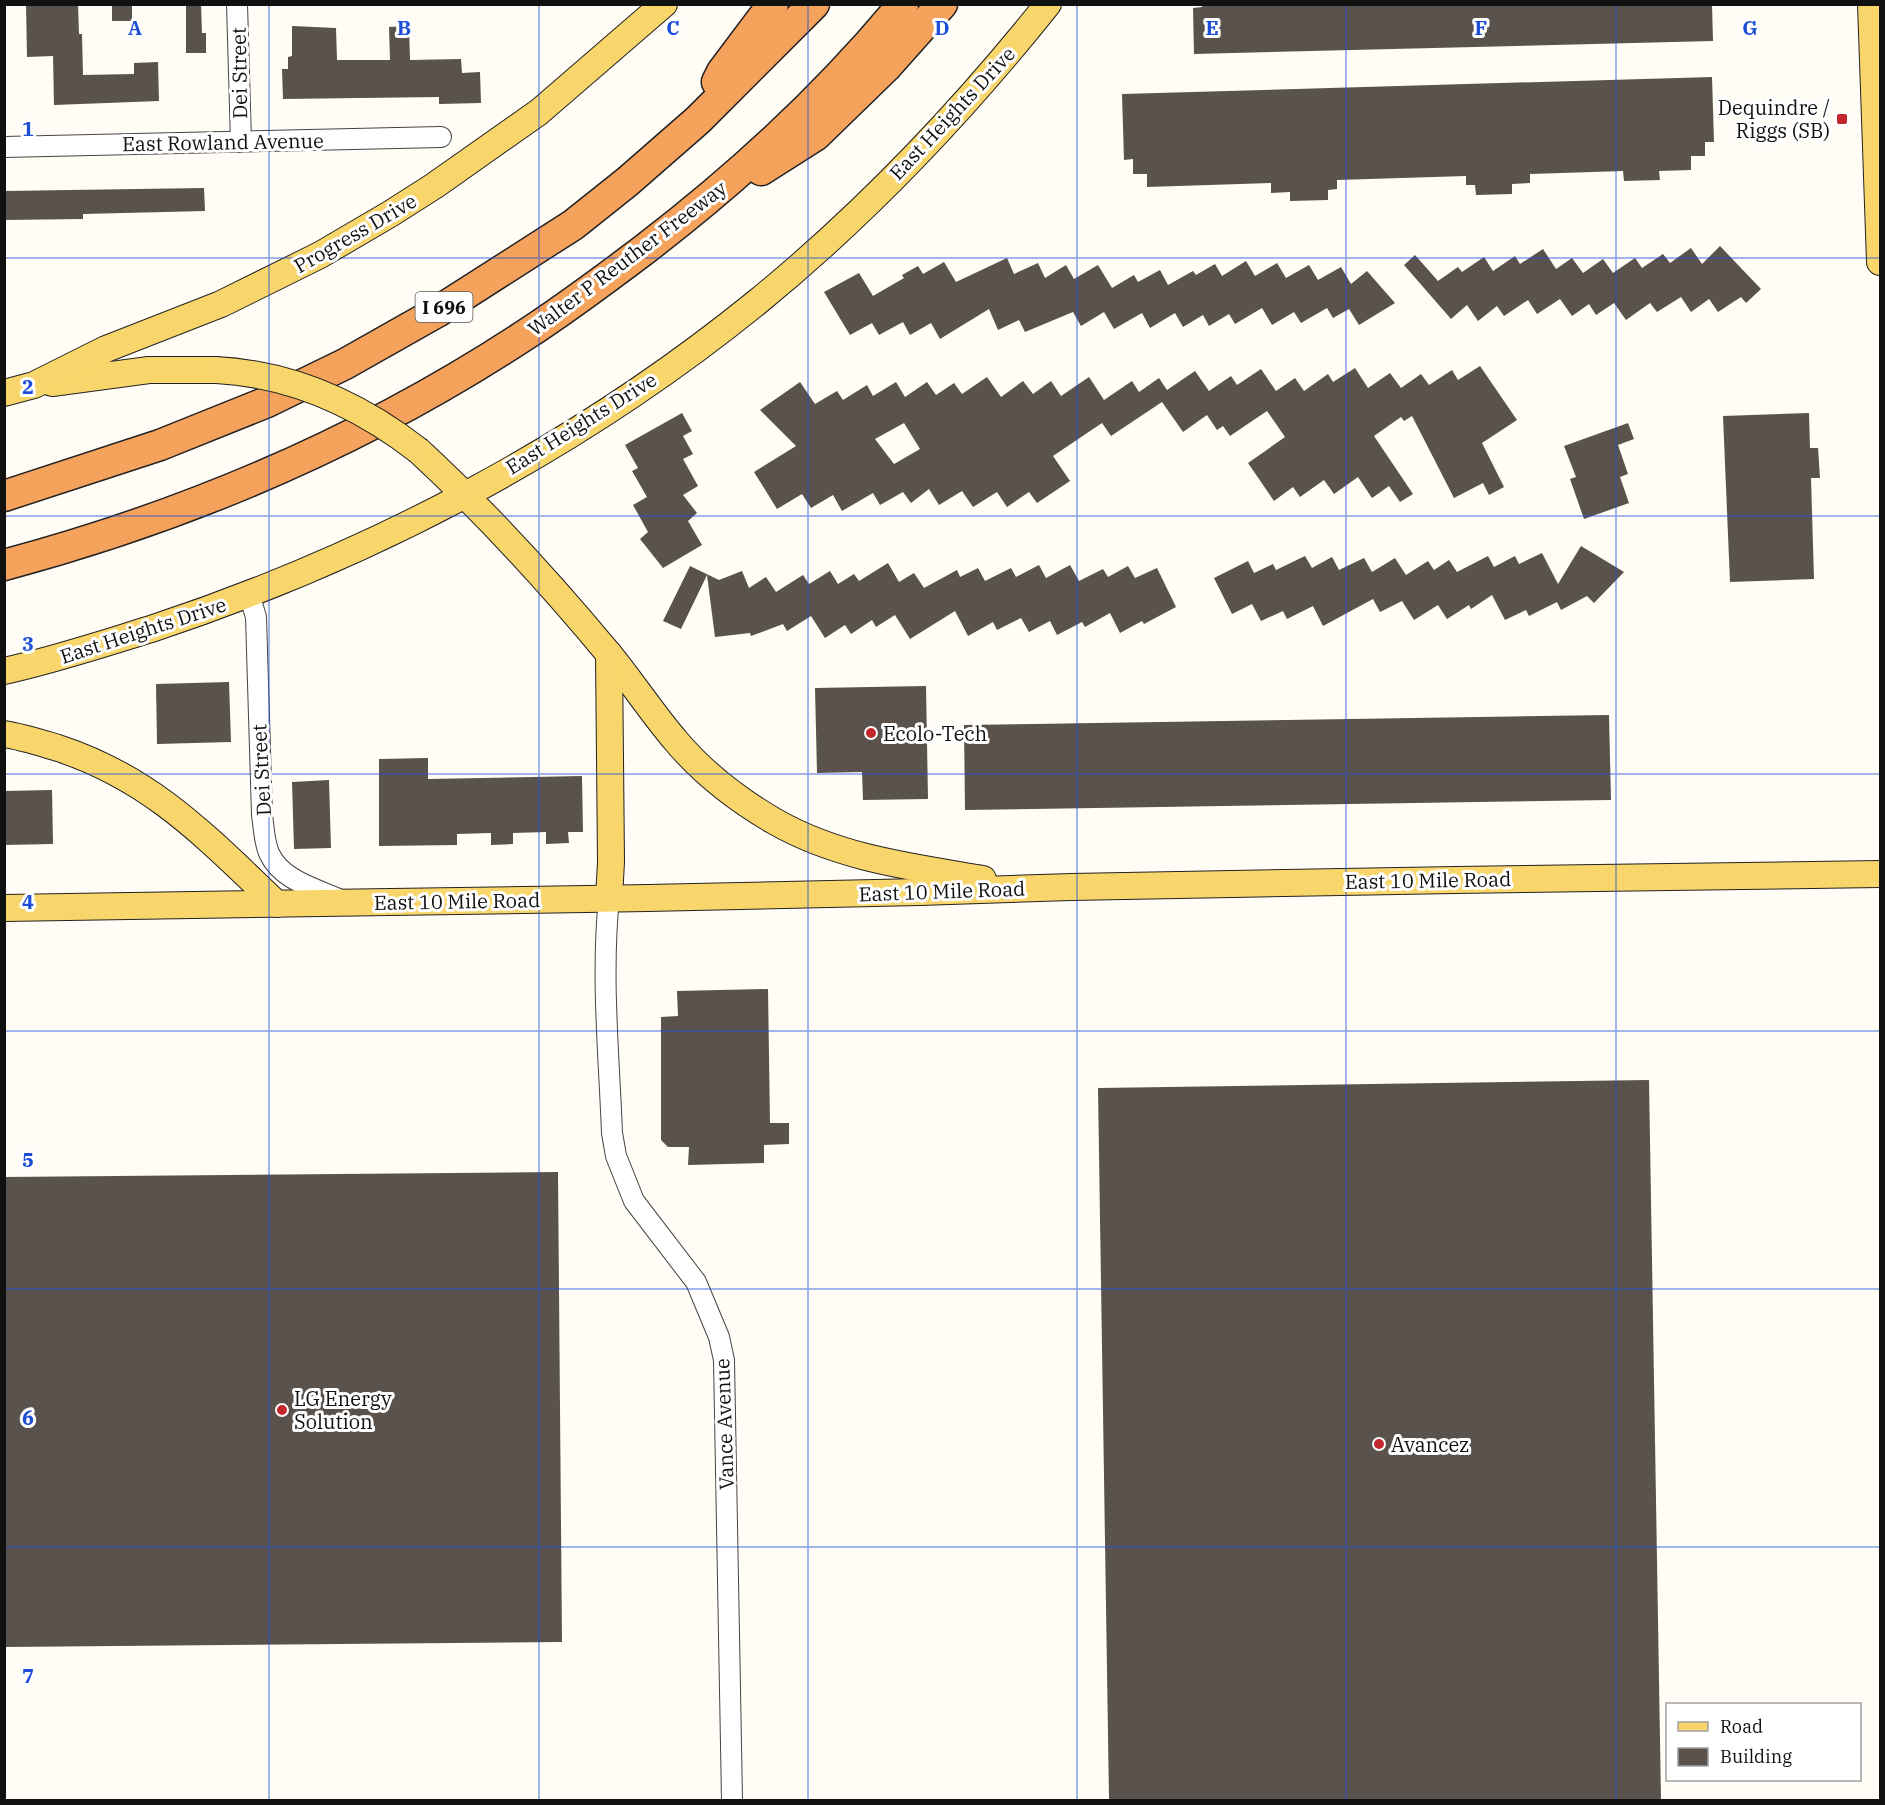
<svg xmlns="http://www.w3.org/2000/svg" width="1885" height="1805" font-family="'IBM Plex Serif',serif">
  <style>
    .building { fill: #5a524d; fill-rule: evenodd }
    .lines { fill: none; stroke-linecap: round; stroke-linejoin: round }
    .minor-casing { stroke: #444; stroke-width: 22 }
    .major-casing { stroke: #222; stroke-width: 28 }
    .highway-casing { stroke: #222; stroke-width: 33 }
    .minor { stroke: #fff; stroke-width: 20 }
    .major { stroke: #f9d66b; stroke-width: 26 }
    .highway { stroke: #f5a25d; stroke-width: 30 }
    .major-bridge-casing { stroke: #222; stroke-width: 28; stroke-linecap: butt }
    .major-bridge { stroke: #f9d66b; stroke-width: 26 }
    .grid { fill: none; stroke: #1d4ed8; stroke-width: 1.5; stroke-opacity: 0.55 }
    .poi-dot { fill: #c4262e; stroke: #fff; stroke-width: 2 }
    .labels { text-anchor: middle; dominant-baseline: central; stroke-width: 6; stroke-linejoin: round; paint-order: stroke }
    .shield { fill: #fff; stroke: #585858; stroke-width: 1.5 }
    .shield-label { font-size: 18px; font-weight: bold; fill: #111 }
    .street-label { font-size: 20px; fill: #111; stroke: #fff }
    .poi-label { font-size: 20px; fill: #111; stroke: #fff; text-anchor: start }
    .grid-label { font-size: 20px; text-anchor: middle; font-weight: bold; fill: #1d4ed8; stroke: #fff; stroke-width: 6; stroke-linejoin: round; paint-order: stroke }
  </style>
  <rect width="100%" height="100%" fill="#fffdf5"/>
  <g class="building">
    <path d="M26 4H78L79 34H82L83 75 134 74V63L158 62 159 101 54 105 53 56 27 57Z"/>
    <rect x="112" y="4" width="20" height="17"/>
    <path d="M186 4H201L202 33H206V53H186Z"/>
    <path d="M1202 4H1712L1713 41 1194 54 1193 8 1202 7Z"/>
    <path d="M292 26 336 28 337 60H390L389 27 409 26 410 60 461 59 462 73 480 72 481 103 439 104V97L283 99 282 69H288V57L292 56Z"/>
    <path d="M1712 77 1714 142H1705V156H1691V170L1659 171 1660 180 1624 181 1623 171 1530 174V183L1512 184V194L1476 195 1475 185H1466V176L1337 180V189L1328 190V200L1290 201V192L1271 193V183L1147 187V174H1133V159L1124 160 1122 94Z"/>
    <path d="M204 188 205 211 83 214V219L4 220V191Z"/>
    <path d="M1720 246 1761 289 1746 303 1741 297 1718 312 1709 299 1691 312 1681 297 1657 312 1650 303 1626 320 1614 303 1596 315 1589 304 1572 316 1560 299 1537 314 1528 300 1504 316 1497 306 1478 321 1467 305 1451 319 1404 265 1415 255 1438 281 1458 267 1462 272 1484 257 1493 271 1515 256 1520 264 1543 249 1556 269 1572 258 1583 273 1603 259 1613 273 1635 258 1642 268 1663 254 1670 263 1691 248 1702 264Z"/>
    <path d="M1007 258 1014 274 1038 263 1045 278 1066 265 1074 279 1098 265 1112 288 1134 275 1138 282 1160 270 1168 285 1193 271 1196 275 1215 264 1222 276 1246 261 1255 276 1277 263 1286 278 1309 265 1318 280 1341 267 1351 284 1367 271 1395 303 1359 325 1349 309 1333 318 1327 308 1301 323 1294 312 1272 325 1262 308 1235 324 1229 314 1209 326 1203 315 1183 327 1175 313 1150 328 1142 313 1114 329 1104 312 1081 326 1073 312 1025 332 1019 320 998 330 989 309 940 339 931 323 910 335 903 322 879 335 872 323 850 335 824 292 859 273 873 296 904 278 902 275 918 266 923 274 944 262 956 282Z"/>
    <path d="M1480 366 1517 420 1482 443 1504 487 1489 495 1483 483 1454 498 1412 416 1404 421 1401 417 1374 436 1413 494 1400 502 1389 486 1372 498 1358 477 1334 494 1324 480 1300 497 1293 487 1274 501 1248 463 1285 437 1267 411 1230 436 1223 426 1217 430 1207 415 1183 432 1162 402 1111 436 1102 423 1053 456 1070 481 1037 503 1029 492 1007 507 997 492 973 507 962 491 939 505 929 489 911 503 903 492 880 505 873 493 842 511 833 495 811 508 802 494 777 509 754 472 796 446 760 410 800 382 815 404 837 391 843 400 867 385 873 396 896 382 905 397 927 382 936 395 954 383 962 394 987 377 1001 397 1023 381 1033 394 1051 381 1061 396 1089 377 1104 400 1132 381 1139 392 1159 378 1167 390 1195 371 1209 391 1231 376 1237 385 1261 369 1276 391 1295 378 1304 391 1328 374 1333 382 1355 368 1368 388 1390 373 1401 388 1421 374 1429 385 1452 370 1458 380ZM904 423 920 449 894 464 875 439Z"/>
    <path d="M682 413 692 431 683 436 693 454 683 459 698 486 683 495 697 513 688 521 702 545 663 568 640 539 648 532 633 505 647 497 632 471 638 468 625 445Z"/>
    <path d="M1809 413 1810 448H1818L1820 478H1811L1814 579 1730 582 1723 416Z"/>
    <path d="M1628 423 1634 439 1618 445 1628 474 1620 477 1629 503 1584 519 1570 479 1576 477 1564 446Z"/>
    <path d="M1581 546 1624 572 1594 603 1587 596 1561 610 1557 602 1529 616 1526 610 1505 620 1492 595 1471 609 1469 605 1447 619 1438 605 1414 620 1402 601 1380 612 1373 599 1323 626 1313 606 1287 619 1283 611 1261 621 1252 604 1232 614 1214 578 1248 561 1254 573 1273 564 1276 570 1305 556 1312 568 1332 557 1339 570 1364 558 1372 572 1395 558 1406 575 1428 561 1434 570 1449 560 1457 572 1488 556 1494 567 1515 556 1519 564 1542 553 1558 584Z"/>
    <path d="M888 563 899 582 914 573 924 588 957 570 960 577 978 568 985 581 1011 568 1016 577 1039 565 1046 578 1070 565 1079 581 1103 569 1108 577 1128 566 1135 578 1157 568 1176 607 1144 624 1142 621 1120 633 1110 613 1085 627 1082 622 1057 635 1050 621 1029 632 1021 618 997 630 993 622 968 636 955 611 910 639 895 615 876 627 872 620 851 634 845 625 825 638 811 616 787 631 783 624 751 636 750 633 715 637 707 575 681 629 663 621 690 566 719 580 742 571 749 588 766 577 776 592 803 575 809 584 830 571 838 584 854 574 859 581Z"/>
    <path d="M229 682 231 742 157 744 156 684Z"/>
    <path d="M926 686 928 799 863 800 862 772 817 773 815 688Z"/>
    <path d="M1609 715 1611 800 965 810 964 725Z"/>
    <path d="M428 758V779L582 776 583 832H568L569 843 546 844V832L513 833V844L491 845V833L457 834V845L379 846V759Z"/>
    <path d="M329 780 331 848 294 849 292 782Z"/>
    <path d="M52 790 53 844 4 845V791Z"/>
    <path d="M768 989 770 1123H789V1144L764 1145V1163L688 1165 689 1147H668L661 1140V1017L678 1016 677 991Z"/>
    <path d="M1649 1080 1661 1800H1109L1098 1088Z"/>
    <path d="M558 1172 562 1642 4 1647V1177Z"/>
  </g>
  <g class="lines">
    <g class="minor-casing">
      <g id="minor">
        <path d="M237 4 241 142"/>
        <path d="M4 147 441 137"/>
        <path d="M249 594 256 617 262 815C264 828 264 841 269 853 281 881 318 889 343 901"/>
        <path d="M609 898C601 976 609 1055 612 1133L616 1156 634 1201 696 1282 719 1337 724 1360 732 1800"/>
      </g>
    </g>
    <g class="major-casing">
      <g id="major">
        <path d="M1871 4 1880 262"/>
        <path d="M52 383 149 370H216"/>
        <path d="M4 393 34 385 106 349 221 304 320 255 390 214 434 186 539 112 664 4"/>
        <path d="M419 451C487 514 550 583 609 654 632 682 652 713 676 741 703 773 738 800 774 821 838 858 912 867 983 879"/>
        <path d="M4 671C54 660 102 644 151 629 369 557 577 448 756 303 864 215 961 113 1048 4"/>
        <path d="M4 734C23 737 41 743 58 748 153 779 207 838 277 904"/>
        <path d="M609 898 611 862 609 654"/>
        <path d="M4 908 648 898 920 892 1071 887 1455 880 1880 874"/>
      </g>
    </g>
    <g class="highway-casing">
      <g id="highway">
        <path d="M717 82 722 72 773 4"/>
        <path d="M761 170 816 135 886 67 942 4"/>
        <path d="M4 496 160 445 267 402 345 364 437 312 573 225 627 182 698 120 814 4"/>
        <path d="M4 565C187 516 363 441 522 337 564 310 604 280 645 249 739 177 827 96 903 4"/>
      </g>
    </g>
    <use href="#minor" class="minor"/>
    <use href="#major" class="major"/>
    <use href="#highway" class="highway"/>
    <g class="major-bridge-casing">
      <path id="major-bridge" d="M216 370C292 374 360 405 419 451"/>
    </g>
    <use href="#major-bridge" class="major-bridge"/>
  </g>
  <path class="grid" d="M269 4V1800M539 4V1800M808 4V1800M1077 4V1800M1346 4V1800M1616 4V1800M4 258H1880M4 516H1880M4 774H1880M4 1031H1880M4 1289H1880M4 1547H1880"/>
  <g class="poi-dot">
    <rect x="1836" y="113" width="12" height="12" rx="3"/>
    <circle cx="871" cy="733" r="6"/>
    <circle cx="282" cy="1410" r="6"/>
    <circle cx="1379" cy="1444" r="6"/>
  </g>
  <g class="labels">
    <rect class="shield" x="415.5" y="292" width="57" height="30" rx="4.5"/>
    <g class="shield-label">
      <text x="444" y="307">I 696</text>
    </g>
    <g class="street-label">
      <text transform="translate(239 73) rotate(-91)">Dei Street</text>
      <text transform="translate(952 113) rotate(-47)">East Heights Drive</text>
      <text transform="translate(223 142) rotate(-1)">East Rowland Avenue</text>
      <text transform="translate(355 233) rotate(-30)">Progress Drive</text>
      <text transform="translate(627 258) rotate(-37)">Walter P Reuther Freeway</text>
      <text transform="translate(581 423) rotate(-32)">East Heights Drive</text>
      <text transform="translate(143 630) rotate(-18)">East Heights Drive</text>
      <text transform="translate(261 770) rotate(-93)">Dei Street</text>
      <text transform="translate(1428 880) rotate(-1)">East 10 Mile Road</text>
      <text transform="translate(942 891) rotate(-2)">East 10 Mile Road</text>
      <text transform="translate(457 901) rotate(-1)">East 10 Mile Road</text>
      <text transform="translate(724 1424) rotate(-92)">Vance Avenue</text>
    </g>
    <g class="poi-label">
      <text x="1830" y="107" text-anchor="end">Dequindre /<tspan x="1830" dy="23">Riggs (SB)</tspan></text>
      <text x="883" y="733">Ecolo-Tech</text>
      <text x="294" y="1398">LG Energy<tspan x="294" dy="23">Solution</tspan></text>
      <text x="1391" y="1444">Avancez</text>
    </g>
  </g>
  <g class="grid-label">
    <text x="135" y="35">A</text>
    <text x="404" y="35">B</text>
    <text x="673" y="35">C</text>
    <text x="942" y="35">D</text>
    <text x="1212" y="35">E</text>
    <text x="1481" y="35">F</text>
    <text x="1750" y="35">G</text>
    <text x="28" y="136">1</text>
    <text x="28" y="394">2</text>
    <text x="28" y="651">3</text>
    <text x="28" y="909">4</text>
    <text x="28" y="1167">5</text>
    <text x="28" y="1425">6</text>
    <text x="28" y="1683">7</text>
  </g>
  <rect width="1885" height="1805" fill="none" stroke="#111111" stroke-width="12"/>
  <rect x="1666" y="1703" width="195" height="78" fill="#ffffff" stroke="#a0a0a0" stroke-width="1.5"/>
  <rect x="1678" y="1722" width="30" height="9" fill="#f9d66b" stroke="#a0a0a0" stroke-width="1.5"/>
  <text x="1720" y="1733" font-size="18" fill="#111111">Road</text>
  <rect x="1678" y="1748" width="30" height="18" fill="#5a524d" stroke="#a0a0a0" stroke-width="1.5"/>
  <text x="1720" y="1763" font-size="18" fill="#111111">Building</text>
</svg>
